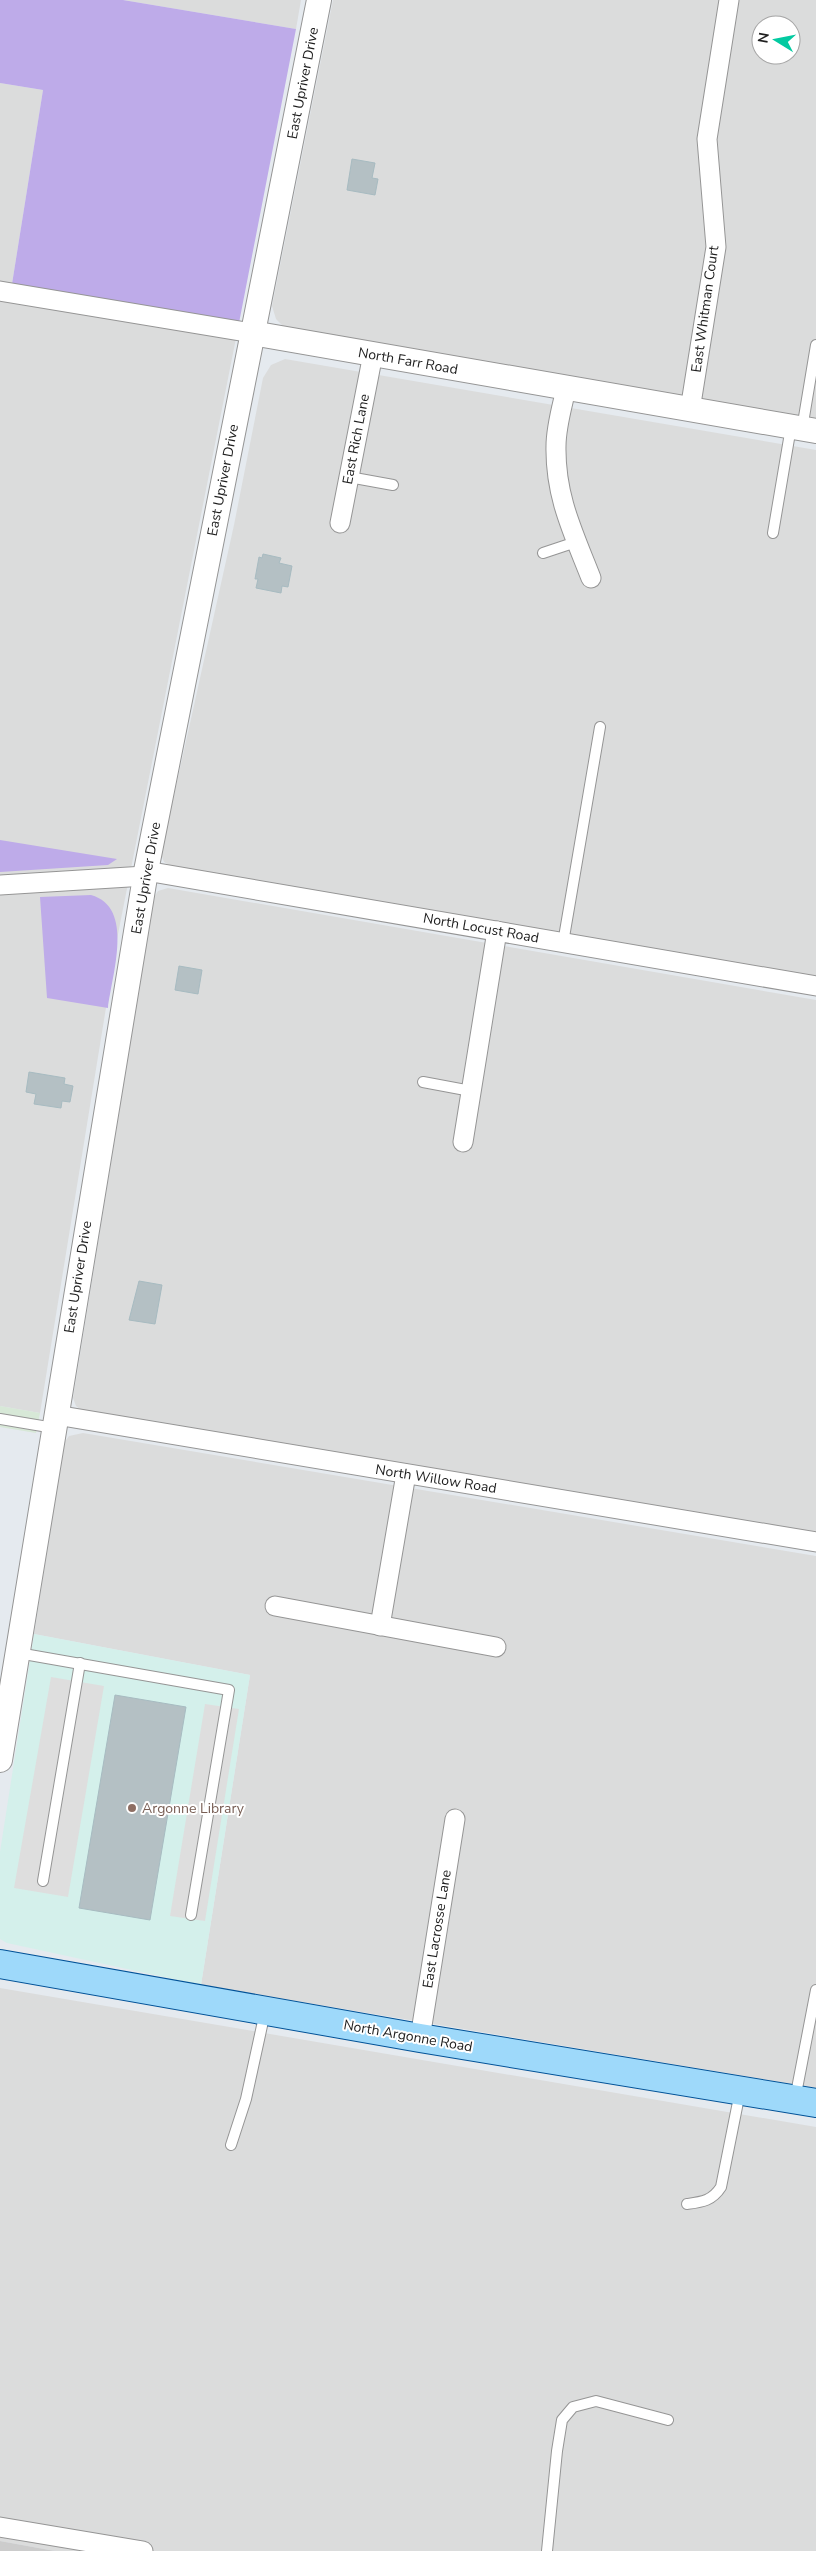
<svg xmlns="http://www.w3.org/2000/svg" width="816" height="2551" font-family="'Nunito Sans',sans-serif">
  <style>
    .residential { fill: #dbdcdc; fill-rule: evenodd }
    .commercial { fill: #d4f0eb }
    .industrial { fill: #d7e8d7 }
    .religious { fill: #ccc }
    .grass { fill: #beabe9 }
    .parking { fill: #dedede }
    .building { fill: #b4c0c4; stroke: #a7bbc1 }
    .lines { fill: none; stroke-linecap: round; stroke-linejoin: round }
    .service-casing { stroke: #959595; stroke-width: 12 }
    .minor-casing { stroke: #959595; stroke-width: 21 }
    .tertiary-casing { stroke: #959595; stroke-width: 26 }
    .primary-casing { stroke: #025297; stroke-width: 30 }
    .service { stroke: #fff; stroke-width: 10 }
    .minor { stroke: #fff; stroke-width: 19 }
    .tertiary { stroke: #fff; stroke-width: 24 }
    .primary { stroke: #9ed9fa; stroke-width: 28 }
    .education-dot { fill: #8d6e63; stroke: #fff; stroke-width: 2 }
    .labels { text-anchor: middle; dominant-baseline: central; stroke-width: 4; stroke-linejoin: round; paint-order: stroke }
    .street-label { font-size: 14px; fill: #1e1e1e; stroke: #fff }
    .education-label { font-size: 14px; fill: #785e54; stroke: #fff; text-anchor: start }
  </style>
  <rect width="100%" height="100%" fill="#e5eaef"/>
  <g class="residential">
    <path d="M123 0H301L296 29Z"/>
    <path d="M333 0H816V419L286 329 276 319 272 306ZM761 25H791V55H761Z"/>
    <path d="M0 83 43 90 12 284 239 323 118 934 40 1413 0 1406Z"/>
    <path d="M285 359 816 450V979L174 868 164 862 161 854 234 525 263 378 271 365Z"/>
    <path d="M168 888 816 1000V1536L83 1412 76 1406 73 1398 154 897 158 891Z"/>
    <path d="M83 1433 816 1556V2088L201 1985 250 1675 34 1634 64 1443 69 1436Z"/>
    <path d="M0 1988 816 2127V2551H55L0 2541Z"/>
  </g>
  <path class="commercial" d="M34 1634 250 1675 201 1985 7 1943 0 1939V1852Z"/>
  <path class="industrial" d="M0 1406 40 1413 36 1433 0 1427Z"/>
  <path class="religious" d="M0 2541 55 2551H0Z"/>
  <g class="grass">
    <path d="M0 0H123L296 29 239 323 12 284 43 90 0 83Z"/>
    <path d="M0 840 117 859 108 865 0 872Z"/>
    <path d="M91 895C135 907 112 975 108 1008L47 998 40 897Z"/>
  </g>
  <g class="parking">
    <path d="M51 1677 104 1686 68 1897 14 1888Z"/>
    <path d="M205 1704 239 1709 205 1921 170 1916Z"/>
  </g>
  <g class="building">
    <path d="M352 159 375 163 372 178 378 179 375 195 347 190Z"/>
    <path d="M263 554 281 558 279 563 292 566 288 587 282 586 281 593 256 588 258 579H255L259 557 262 558Z"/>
    <path d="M179 966 202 970 198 994 175 990Z"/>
    <path d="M29 1072 65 1078 64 1084 73 1086 70 1102 62 1101 61 1108 34 1104 36 1094 26 1092Z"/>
    <path d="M139 1281 162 1285 155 1324 129 1320Z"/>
    <path d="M115 1695 186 1707 150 1920 79 1908Z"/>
  </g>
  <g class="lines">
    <g class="service-casing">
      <g id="service">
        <path d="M802 429 816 345"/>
        <path d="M349 477 393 485"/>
        <path d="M773 533 791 427"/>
        <path d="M543 553 576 542"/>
        <path d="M563 943 600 727"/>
        <path d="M423 1082 471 1091"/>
        <path d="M0 1419 54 1428"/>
        <path d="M18 1653 229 1690 191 1915"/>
        <path d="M43 1881 80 1663"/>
        <path d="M795 2099 816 1990"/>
        <path d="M231 2145 246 2099 265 2012"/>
        <path d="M687 2204C702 2202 712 2201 721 2187L740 2092"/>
        <path d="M547 2551 557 2451 562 2420 573 2407 596 2401 668 2420"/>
      </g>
    </g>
    <g class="minor-casing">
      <g id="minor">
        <path d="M0 291 252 333"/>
        <path d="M566 389C562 407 556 427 556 446 555 496 573 532 591 578"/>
        <path d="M690 410 716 247 707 139 729 0"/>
        <path d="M340 523 373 354"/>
        <path d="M146 871 816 986"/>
        <path d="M0 885 145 876"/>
        <path d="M463 1142 497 931"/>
        <path d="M56 1415 816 1542"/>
        <path d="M275 1606 496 1647"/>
        <path d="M380 1626 406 1474"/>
        <path d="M420 2038 455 1819"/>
        <path d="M0 2527 143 2551"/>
      </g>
    </g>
    <g class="tertiary-casing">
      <g id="tertiary">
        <path d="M252 333 816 431"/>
        <path d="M0 1760 146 871 319 0"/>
      </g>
    </g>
    <g class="primary-casing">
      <path id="primary" d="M0 1964 420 2038 816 2103"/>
    </g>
    <use href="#service" class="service"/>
    <use href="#minor" class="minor"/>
    <use href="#tertiary" class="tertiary"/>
    <use href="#primary" class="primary"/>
  </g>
  <circle class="education-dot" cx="132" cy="1808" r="5"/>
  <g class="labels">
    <g class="street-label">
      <text transform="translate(303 83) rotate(-79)">East Upriver Drive</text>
      <text transform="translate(705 309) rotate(-82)">East Whitman Court</text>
      <text transform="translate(408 361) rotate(10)">North Farr Road</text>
      <text transform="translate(356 439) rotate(-79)">East Rich Lane</text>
      <text transform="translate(223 480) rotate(-79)">East Upriver Drive</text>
      <text transform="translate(146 878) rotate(-80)">East Upriver Drive</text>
      <text transform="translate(481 928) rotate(10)">North Locust Road</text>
      <text transform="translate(78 1277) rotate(-81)">East Upriver Drive</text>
      <text transform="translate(436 1479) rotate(9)">North Willow Road</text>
      <text transform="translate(437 1929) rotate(-81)">East Lacrosse Lane</text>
      <text transform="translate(408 2036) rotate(10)">North Argonne Road</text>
    </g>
    <g class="education-label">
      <text x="142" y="1808">Argonne Library</text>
    </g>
  </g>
  <g transform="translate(776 40) rotate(280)"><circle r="24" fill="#ffffff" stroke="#a5a5a5"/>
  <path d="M0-4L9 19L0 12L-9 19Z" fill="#03caa1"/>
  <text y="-8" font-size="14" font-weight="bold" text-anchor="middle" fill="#1e1e1e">N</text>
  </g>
</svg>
